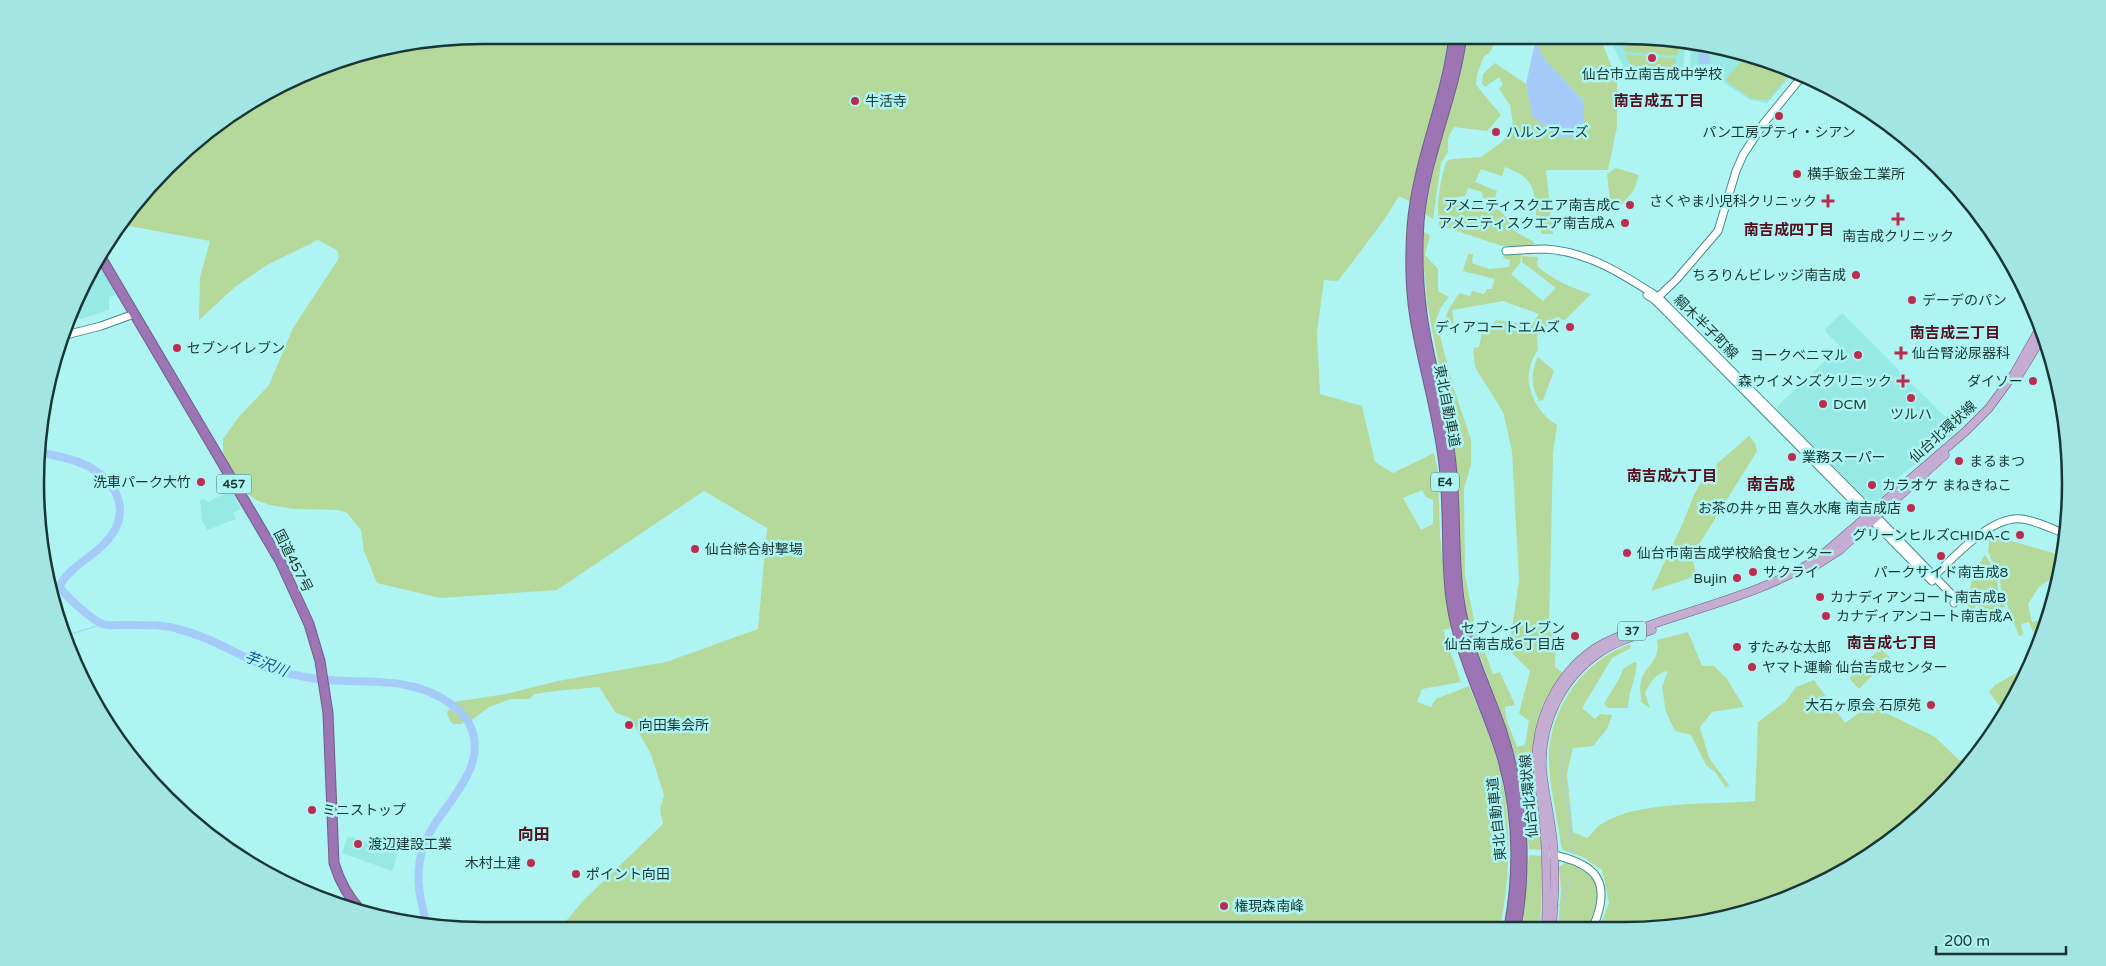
<svg xmlns="http://www.w3.org/2000/svg" width="2106" height="966" font-family="'Varela Round','Noto Sans JP',sans-serif">
  <style>
    .built { fill: #97e9e6 }
    .green { fill: #b4d99a; fill-rule: evenodd }
    .water { fill: #a5ccf9 }
    .lines { fill: none; stroke-linecap: round; stroke-linejoin: round }
    .stream { stroke: #a5ccf9; stroke-width: 1 }
    .river { stroke: #a5ccf9; stroke-width: 8 }
    .secondary-casing { stroke: #448987; stroke-width: 9 }
    .primary-casing { stroke: #6f5f88; stroke-width: 9 }
    .highway-casing { stroke: #6f5f88; stroke-width: 11 }
    .secondary { stroke: #fff; stroke-width: 7 }
    .primary { stroke: #c4acd2; stroke-width: 8 }
    .highway { stroke: #9d75b4; stroke-width: 9 }
    .poi-dot { fill: #bd2c4e; stroke: #aef4f2; stroke-width: 2 }
    .labels { text-anchor: middle; dominant-baseline: central; stroke-width: 5; stroke-linejoin: round; paint-order: stroke }
    .shield { fill: #aef4f2; stroke: #466f6e; stroke-width: 1 }
    .shield-label { font-size: 12px; font-weight: bold; fill: #193635 }
    .poi-label { font-size: 14px; fill: #193635; stroke: #aef4f2; text-anchor: start }
    .street-label { font-size: 14px; fill: #193635; stroke: #aef4f2 }
    .neighbourhood-label { font-size: 15px; font-weight: bold; fill: #551020; stroke: #aef4f2 }
    .water-label { font-size: 15px; font-style: italic; fill: #16599c; stroke: #aef4f2 }
    .quarter-label { font-size: 16px; font-weight: bold; fill: #551020; stroke: #aef4f2 }
    .rim { fill: none; stroke: #193635; stroke-width: 2.5 }
  </style>
  <rect width="100%" height="100%" fill="#aef4f2"/>
  <g class="built">
    <path d="M1608 35 1686 41 1682 76 1677 78 1627 75Z"/>
    <path d="M1691 42 1710 44 1796 70 1767 103 1750 100 1723 82 1690 73Z"/>
    <path d="M104 269 116 295 109 297V310L80 319 73 318 90 271Z"/>
    <path d="M1842 313 1958 430 1900 476 1878 501 1870 502 1777 411V407L1840 346 1826 332V328Z"/>
    <path d="M232 492 241 509 233 513 236 519 207 530 202 520 200 500 204 499 209 502 217 497Z"/>
    <path d="M348 836 398 853 392 871 342 853Z"/>
  </g>
  <g class="green">
    <path d="M483 35H1449C1440 91 1422 146 1411 202L1399 196 1384 220 1338 281 1324 280 1317 332 1320 394 1362 406 1375 462 1393 473 1434 453 1438 472 1440 536 1451 628 1443 630 1461 682 1422 689 1417 702 1431 707 1436 699 1469 686C1477 706 1486 726 1493 746 1512 804 1512 868 1500 928L564 931 565 922 584 900 663 824 660 810 664 795 651 754 630 718 616 713 599 687 556 691 535 694 529 699H511L489 707 473 719 460 724H453L450 721 447 713 453 702 506 694 558 681 666 662 758 629 767 528 704 491 557 590 440 598 377 583 364 551 361 530 347 513 339 510 294 509 270 505 256 500 237 485 225 465 223 450V439L238 418 269 385 293 328 339 258 337 250 318 240 267 265 235 287 199 320 200 277 210 241 129 226 125 223 188 146 259 95 339 59ZM1422 490 1426 497 1433 500V524L1421 530 1403 498Z"/>
    <path d="M1468 35H1494C1494 45 1493 52 1484 56L1477 74 1476 85 1501 115 1487 131 1454 127 1448 138V152L1441 163 1433 219 1425 214C1434 153 1458 96 1468 35Z"/>
    <path d="M1534 35H1599L1617 80V127L1608 170H1546L1553 234H1541L1542 216 1536 215C1535 187 1532 177 1505 167L1502 176 1481 169 1475 182 1497 191 1494 201 1483 198 1482 192 1468 188 1465 196 1457 197 1454 203 1470 209 1473 203 1499 210 1507 218 1514 231 1534 242 1532 246H1502L1439 225C1436 204 1440 180 1447 161L1452 159 1481 157 1503 141 1513 124 1510 105 1499 89 1503 85 1499 77 1485 87 1482 84 1483 74 1495 63 1526 84 1532 115 1583 137V101L1543 57Z"/>
    <path d="M1616 35 1680 41 1678 56 1626 52Z"/>
    <path d="M1625 54 1676 59 1675 68 1631 66Z"/>
    <path d="M1747 55 1795 69 1768 100 1752 99 1725 80Z"/>
    <path d="M1616 168 1639 175 1634 190 1621 205 1610 201 1607 174Z"/>
    <path d="M1424 232 1430 235 1425 255 1438 269V291L1449 297 1441 307 1436 320 1453 386 1471 440V464L1464 489V497L1465 575 1474 620 1473 623 1468 624 1460 559 1455 449 1427 303 1423 256Z"/>
    <path d="M1505 252 1521 255 1520 263 1511 274 1543 301 1556 288 1522 262V256L1538 257 1537 266C1553 280 1572 288 1591 294L1565 320 1554 318 1537 336 1538 350C1519 376 1531 409 1557 425L1553 453 1549 630 1556 639 1555 667 1563 673C1557 683 1549 693 1544 703 1524 749 1536 800 1542 848L1540 850 1529 849 1523 784 1513 748 1470 628 1477 631 1493 674 1500 672 1515 705 1505 707 1506 718 1517 747 1525 745 1529 721 1519 713 1530 671 1509 650 1519 580 1512 451 1503 412 1475 367 1473 348 1479 347 1483 329 1491 328 1496 320 1517 323 1529 329 1539 314 1503 301 1452 310 1454 323 1444 324 1448 311 1459 293 1470 296 1472 291 1484 294 1487 289H1492L1495 279 1463 271 1468 254H1473L1472 263 1489 269 1509 267 1510 260 1503 258Z"/>
    <path d="M1538 357 1554 371 1543 400 1539 401C1531 385 1530 374 1538 357Z"/>
    <path d="M1749 436 1755 443 1757 451 1692 556 1696 573 1693 577 1651 591 1682 525 1694 495 1701 482 1719 462Z"/>
    <path d="M1990 535 2064 556 2062 570 2052 603 2050 594 2052 588 2049 580 2039 587 2028 604 2032 622 2043 620 2041 628 2033 632 2029 622 2021 624 2023 635 2019 636 2001 589 1999 572 1991 559 1988 551Z"/>
    <path d="M1985 555 1996 572 1998 590 2005 607 1986 612 1977 605 1970 613 1968 611C1969 586 1971 575 1985 555Z"/>
    <path d="M1688 632 1702 666H1714L1727 679 1744 707 1712 712 1700 727 1709 758 1729 785 1726 788 1716 773 1706 765 1691 735 1675 731 1666 712 1662 687 1668 671C1656 673 1650 682 1645 693L1650 708 1641 702C1641 696 1639 687 1641 681 1645 665 1661 662 1657 640Z"/>
    <path d="M1630 644 1631 648 1612 658 1582 708 1595 719 1600 714 1612 715 1607 729 1593 746 1573 748 1567 774 1573 832 1587 838C1592 834 1595 828 1600 825 1635 800 1712 805 1755 801L1758 722 1786 701 1796 687 1814 680 1845 723 1870 705 1935 737 1959 760H1974L1896 838 1795 897 1682 927H1600L1609 903 1602 870 1585 858 1563 850 1561 846C1558 819 1550 791 1549 763 1547 723 1570 680 1603 658 1611 652 1621 648 1630 644Z"/>
    <path d="M1881 648 1890 658 1859 689 1849 678Z"/>
    <path d="M1634 662 1637 663C1636 679 1628 692 1628 708H1608L1604 704C1609 694 1621 679 1623 669Z"/>
    <path d="M2031 665 2004 712 1989 692 1995 685Z"/>
    <path d="M1529 855 1543 856 1540 928H1523Z"/>
    <path d="M1563 862C1588 870 1608 884 1595 913 1593 918 1590 922 1588 927L1558 928 1561 890 1559 867 1564 864Z"/>
  </g>
  <g class="water">
    <path d="M1536 39 1543 57 1583 101V137H1556L1532 115 1526 84Z"/>
    <path d="M1709 48 1710 64H1699L1698 49Z"/>
  </g>
  <g class="lines">
    <g class="stream">
      <path d="M68 635 103 624"/>
      <path d="M1566 742 1562 753V776L1570 817V832L1573 853"/>
      <path d="M1556 907 1564 901 1570 878"/>
      <path d="M1532 928 1544 914"/>
    </g>
    <path class="river" d="M38 452C56 456 77 459 93 469 122 488 130 517 105 543 91 558 70 567 60 585 60 593 95 622 103 624 108 626 117 625 122 625 141 625 160 624 178 629 210 637 238 655 268 668 280 673 293 674 305 677 353 687 405 672 448 702 456 708 464 714 469 723 493 771 436 807 423 848 414 875 420 899 427 926"/>
    <g class="secondary-casing">
      <g id="secondary">
        <path d="M1506 251C1519 250 1532 249 1545 249 1587 251 1624 275 1658 297L1872 512 1957 600 1954 603"/>
        <path d="M1647 295 1655 300 1932 581"/>
        <path d="M1655 300 1677 279 1718 231 1736 171 1743 155 1764 123 1804 74"/>
        <path d="M66 335 101 326 134 314"/>
        <path d="M1931 579C1953 559 1990 515 2022 519 2037 521 2052 529 2066 534"/>
        <path d="M1549 854C1596 863 1613 881 1593 927"/>
      </g>
    </g>
    <g class="primary-casing">
      <g id="primary">
        <path d="M2018 377 2044 334"/>
        <path d="M1812 568 1840 550 1854 537 1945 455"/>
        <path d="M1546 928C1547 890 1547 852 1543 814 1541 792 1535 770 1537 747 1541 707 1564 668 1597 647 1615 636 1634 631 1653 624 1705 606 1777 588 1821 556L1966 431 1989 408 2014 374 2041 326"/>
        <path d="M1552 928C1554 900 1556 871 1553 843 1551 818 1544 793 1542 768 1540 723 1562 678 1599 653 1615 642 1634 636 1652 630"/>
      </g>
    </g>
    <g class="highway-casing">
      <g id="highway">
        <path d="M1454 35C1447 100 1417 161 1412 227 1410 258 1410 288 1415 318 1423 365 1437 410 1443 457 1450 504 1445 552 1451 599 1458 651 1482 697 1499 747 1518 805 1520 868 1509 928"/>
        <path d="M1462 35C1454 99 1424 158 1419 222 1417 252 1418 284 1422 314 1428 359 1442 403 1449 448 1457 498 1452 549 1459 599 1465 645 1486 686 1501 729 1523 795 1528 859 1516 928"/>
        <path d="M99 254 280 561 309 624 320 661 328 713 334 863C340 883 348 897 362 912"/>
      </g>
    </g>
    <use href="#secondary" class="secondary"/>
    <use href="#primary" class="primary"/>
    <use href="#highway" class="highway"/>
  </g>
  <g class="poi-dot">
    <circle cx="1652" cy="58" r="5"/>
    <circle cx="855" cy="101" r="5"/>
    <circle cx="1779" cy="116" r="5"/>
    <circle cx="1496" cy="132" r="5"/>
    <circle cx="1797" cy="174" r="5"/>
    <path d="M1825.5 193.5h5v5h5v5h-5v5h-5v-5h-5v-5h5z"/>
    <circle cx="1630" cy="205" r="5"/>
    <path d="M1895.5 211.5h5v5h5v5h-5v5h-5v-5h-5v-5h5z"/>
    <circle cx="1625" cy="223" r="5"/>
    <circle cx="1856" cy="275" r="5"/>
    <circle cx="1912" cy="300" r="5"/>
    <circle cx="1570" cy="327" r="5"/>
    <circle cx="177" cy="348" r="5"/>
    <path d="M1898.5 345.5h5v5h5v5h-5v5h-5v-5h-5v-5h5z"/>
    <circle cx="1858" cy="355" r="5"/>
    <path d="M1900.5 373.5h5v5h5v5h-5v5h-5v-5h-5v-5h5z"/>
    <circle cx="2033" cy="381" r="5"/>
    <circle cx="1911" cy="398" r="5"/>
    <circle cx="1823" cy="404" r="5"/>
    <circle cx="1792" cy="457" r="5"/>
    <circle cx="1959" cy="461" r="5"/>
    <circle cx="201" cy="482" r="5"/>
    <circle cx="1872" cy="485" r="5"/>
    <circle cx="1911" cy="508" r="5"/>
    <circle cx="2020" cy="535" r="5"/>
    <circle cx="695" cy="549" r="5"/>
    <circle cx="1627" cy="553" r="5"/>
    <circle cx="1941" cy="556" r="5"/>
    <circle cx="1753" cy="572" r="5"/>
    <circle cx="1737" cy="578" r="5"/>
    <circle cx="1820" cy="597" r="5"/>
    <circle cx="1826" cy="616" r="5"/>
    <circle cx="1575" cy="636" r="5"/>
    <circle cx="1737" cy="647" r="5"/>
    <circle cx="1752" cy="667" r="5"/>
    <circle cx="1931" cy="705" r="5"/>
    <circle cx="629" cy="725" r="5"/>
    <circle cx="312" cy="810" r="5"/>
    <circle cx="358" cy="844" r="5"/>
    <circle cx="531" cy="863" r="5"/>
    <circle cx="576" cy="874" r="5"/>
    <circle cx="1224" cy="906" r="5"/>
  </g>
  <g class="labels">
    <g class="shield">
      <rect x="1431" y="472.5" width="28" height="19" rx="4"/>
      <rect x="216.5" y="474.5" width="35" height="19" rx="4"/>
      <rect x="1618" y="621.5" width="28" height="19" rx="4"/>
    </g>
    <g class="shield-label">
      <text x="1445" y="482">E4</text>
      <text x="234" y="484">457</text>
      <text x="1632" y="631">37</text>
    </g>
    <g class="poi-label">
      <text x="1652" y="74" text-anchor="middle">仙台市立南吉成中学校</text>
      <text x="865" y="101">牛活寺</text>
      <text x="1506" y="132">ハルンフーズ</text>
      <text x="1779" y="132" text-anchor="middle">パン工房プティ・シアン</text>
      <text x="1807" y="174">横手鈑金工業所</text>
      <text x="1817" y="201" text-anchor="end">さくやま小児科クリニック</text>
      <text x="1620" y="205" text-anchor="end">アメニティスクエア南吉成C</text>
      <text x="1615" y="223" text-anchor="end">アメニティスクエア南吉成A</text>
      <text x="1898" y="236" text-anchor="middle">南吉成クリニック</text>
      <text x="1846" y="275" text-anchor="end">ちろりんビレッジ南吉成</text>
      <text x="1922" y="300">デーデのパン</text>
      <text x="1560" y="327" text-anchor="end">ディアコートエムズ</text>
      <text x="187" y="348">セブンイレブン</text>
      <text x="1912" y="353">仙台腎泌尿器科</text>
      <text x="1848" y="355" text-anchor="end">ヨークベニマル</text>
      <text x="1892" y="381" text-anchor="end">森ウイメンズクリニック</text>
      <text x="2023" y="381" text-anchor="end">ダイソー</text>
      <text x="1833" y="404">DCM</text>
      <text x="1911" y="414" text-anchor="middle">ツルハ</text>
      <text x="1802" y="457">業務スーパー</text>
      <text x="1969" y="461">まるまつ</text>
      <text x="191" y="482" text-anchor="end">洗車パーク大竹</text>
      <text x="1882" y="485">カラオケ まねきねこ</text>
      <text x="1901" y="508" text-anchor="end">お茶の井ヶ田 喜久水庵 南吉成店</text>
      <text x="2010" y="535" text-anchor="end">グリーンヒルズCHIDA-C</text>
      <text x="705" y="549">仙台綜合射撃場</text>
      <text x="1637" y="553">仙台市南吉成学校給食センター</text>
      <text x="1763" y="572">サクライ</text>
      <text x="1941" y="572" text-anchor="middle">パークサイド南吉成8</text>
      <text x="1727" y="578" text-anchor="end">Bujin</text>
      <text x="1830" y="597">カナディアンコート南吉成B</text>
      <text x="1836" y="616">カナディアンコート南吉成A</text>
      <text x="1565" y="628" text-anchor="end">セブン-イレブン<tspan x="1565" dy="16">仙台南吉成6丁目店</tspan></text>
      <text x="1747" y="647">すたみな太郎</text>
      <text x="1762" y="667">ヤマト運輸 仙台吉成センター</text>
      <text x="1921" y="705" text-anchor="end">大石ヶ原会 石原苑</text>
      <text x="639" y="725">向田集会所</text>
      <text x="322" y="810">ミニストップ</text>
      <text x="368" y="844">渡辺建設工業</text>
      <text x="521" y="863" text-anchor="end">木村土建</text>
      <text x="586" y="874">ポイント向田</text>
      <text x="1234" y="906">権現森南峰</text>
    </g>
    <g class="street-label">
      <text transform="translate(1706 327) rotate(45)">綱木半子町線</text>
      <text transform="translate(1447 406) rotate(79)">東北自動車道</text>
      <text transform="translate(1943 432) rotate(-42)">仙台北環状線</text>
      <text transform="translate(293 561) rotate(63)">国道457号</text>
      <text transform="translate(1529 796) rotate(-95)">仙台北環状線</text>
      <text transform="translate(1497 819) rotate(-96)">東北自動車道</text>
    </g>
    <g class="neighbourhood-label">
      <text x="1659" y="101">南吉成五丁目</text>
      <text x="1789" y="230">南吉成四丁目</text>
      <text x="1955" y="333">南吉成三丁目</text>
      <text x="1672" y="476">南吉成六丁目</text>
      <text x="1892" y="643">南吉成七丁目</text>
    </g>
    <g class="water-label">
      <text transform="translate(266 664) rotate(21)">芋沢川</text>
    </g>
    <g class="quarter-label">
      <text x="1771" y="485">南吉成</text>
      <text x="534" y="835">向田</text>
    </g>
  </g>
  <path d="M0 0H2106V966H0ZM483 44H1623A439 439 0 0 1 2062 483V483A439 439 0 0 1 1623 922H483A439 439 0 0 1 44 483V483A439 439 0 0 1 483 44Z" fill="#a2e5e3" fill-rule="evenodd"/>
  <path class="rim" d="M483 44H1623A439 439 0 0 1 2062 483V483A439 439 0 0 1 1623 922H483A439 439 0 0 1 44 483V483A439 439 0 0 1 483 44Z"/>
  <path d="M1936 946v8h130v-8" fill="none" stroke="#193635" stroke-width="2.5"/>
  <text x="1944" y="946" font-size="15" fill="#193635" stroke="#aef4f2" stroke-width="4" paint-order="stroke">200 m</text>
</svg>
